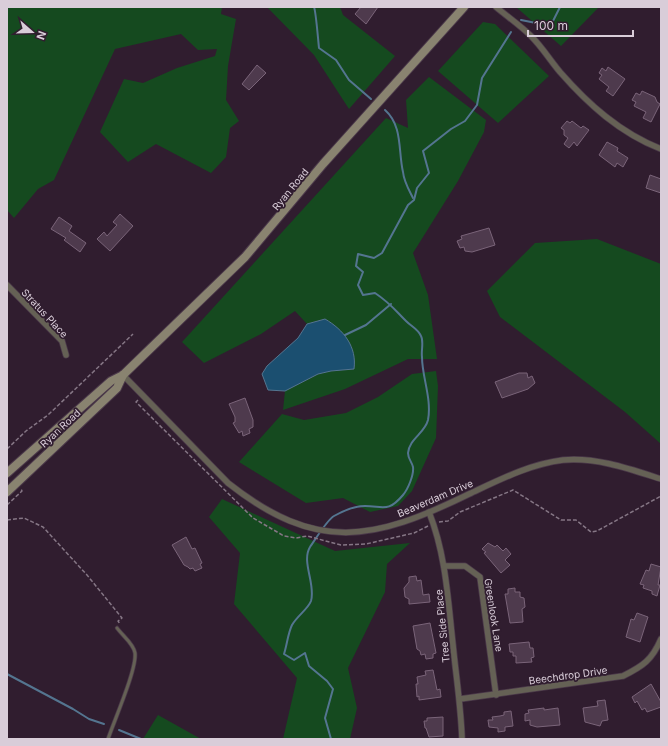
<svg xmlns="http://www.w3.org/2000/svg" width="668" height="746" font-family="Inter,sans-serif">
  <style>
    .green { fill: #154a1f }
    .water { fill: #1b4f70; stroke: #547590 }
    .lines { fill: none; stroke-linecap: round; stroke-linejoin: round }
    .stream { stroke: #547590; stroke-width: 2 }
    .building { fill: #4e3a4d; stroke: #7a6479 }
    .lane-casing { stroke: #4b394a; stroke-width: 4.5 }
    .street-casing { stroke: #4b394a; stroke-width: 7 }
    .secondary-casing { stroke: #4b394a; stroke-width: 10 }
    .path { stroke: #857685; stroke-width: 1.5; stroke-dasharray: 4 2; stroke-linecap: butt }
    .lane { stroke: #656155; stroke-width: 3 }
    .street { stroke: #656155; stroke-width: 5.5 }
    .secondary { stroke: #898370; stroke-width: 8 }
    .labels { text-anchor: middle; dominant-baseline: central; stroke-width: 3.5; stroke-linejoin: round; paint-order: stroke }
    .street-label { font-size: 10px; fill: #d9cdd9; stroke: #301d2f }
  </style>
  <rect width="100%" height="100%" fill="#301d2f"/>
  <g class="green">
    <path d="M7 7H222L221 14 236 19 228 66 226 100 239 121 230 128 226 157 211 173 156 144 128 162 100 132 124 79 143 83 177 68 215 56 217 49 198 50 181 34 115 49 54 180 38 189 14 218 7 210Z"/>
    <path d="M267 7H340L343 15 395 56 349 109 314 55Z"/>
    <path d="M516 7H599L561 46Z"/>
    <path d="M483 22 495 24 549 76 498 123 438 71Z"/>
    <path d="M429 77 486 120 484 132 458 181 413 253 428 295 437 359H408L345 389 283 410 285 391 318 374 331 371 354 369 325 319 307 324 295 311 261 334 204 363 182 342 386 118 408 128 406 100Z"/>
    <path d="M597 239 661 264V444L625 412 500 317 487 291 535 243Z"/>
    <path d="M436 371 438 386 436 438 412 491 398 506 370 512 343 498 306 503 239 462 282 414 304 420 346 413 378 397 412 374Z"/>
    <path d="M222 499 335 551 410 543 387 564 385 592 348 668 357 708 350 739H283L297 678 234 604 240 553 209 517Z"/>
    <path d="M158 715 201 739H143Z"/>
  </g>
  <path class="water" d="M325 319C344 330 357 347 354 369L331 371 318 374 285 391 268 390 262 374 267 366 298 338 307 324Z"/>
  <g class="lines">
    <g class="stream">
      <path d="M314 7C316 12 318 39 319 48L336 60 349 80 371 99"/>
      <path d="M521 20 536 23H552L560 7"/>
      <path d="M385 110C403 126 398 151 403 172 404 182 409 190 413 198"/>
      <path d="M345 335 366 325 391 304"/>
      <path d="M7 674 73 709 89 719 104 724"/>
      <path d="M119 730 141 739"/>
      <path d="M331 739 325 718 333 689 327 681 309 666 305 653 294 660 284 654C287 645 288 633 292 625 297 616 308 609 311 601 316 584 301 562 310 547 315 540 327 520 334 516 343 511 354 506 365 506 383 506 388 513 403 495 408 489 414 475 413 467 412 462 408 459 408 453 409 439 425 433 428 420 432 399 422 377 422 357 421 351 424 341 421 336 418 329 412 327 406 321 394 309 390 303 375 293L363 295 358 285 363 272 356 266 358 254 374 258 382 253 408 205 414 200 417 188 429 173 423 151 451 129 465 121 477 105 482 78 511 32"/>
    </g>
  </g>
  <g class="building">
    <path d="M361 7H378L366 24 355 14Z"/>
    <path d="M257 65 266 73 249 90 242 84Z"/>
    <path d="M608 67 625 79 613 96 606 91 609 87 599 79 602 75 599 73 602 68 606 71Z"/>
    <path d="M642 91 655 97 657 102 660 104 651 122 643 118 646 112 634 106 636 102 632 100 636 93 640 95Z"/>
    <path d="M567 121 570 123 572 121 581 128 583 126 589 130 577 146 574 142 569 148 564 144 568 138 564 135V130L561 128Z"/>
    <path d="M607 142 618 148 617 151 628 158 623 167 617 163 615 167 599 155Z"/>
    <path d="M650 175 661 179V193L646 188Z"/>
    <path d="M120 214 133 226 110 251 97 239 104 232 107 236 117 225 113 222Z"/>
    <path d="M59 217 72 226 69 231 86 243 80 252 64 240 66 238 51 229Z"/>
    <path d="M489 228 495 245 472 252 465 251 464 247 460 248 457 241 462 239 461 236Z"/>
    <path d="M519 373H527L528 378 532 376 535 383 528 389 502 398 495 382Z"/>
    <path d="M245 398 253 420V427L249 429 250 433 243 436 242 431 239 433 233 423 235 422V417L229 404Z"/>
    <path d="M186 537 192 549 195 548 202 563 200 564 202 568 195 571 193 568 190 569 188 567 184 565 172 545Z"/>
    <path d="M488 543 495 547 497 545 503 551 506 548 511 554 505 560 510 565 501 573 484 553 486 552 482 549Z"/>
    <path d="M651 564 661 567 658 585H660L657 596 652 594V591L643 588 644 585 640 584 646 570 649 571Z"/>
    <path d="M416 576 417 581 421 580 423 595 429 594 430 602 409 604V599L405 597 404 588 409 582V577Z"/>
    <path d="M515 588V592H520V597L524 598 525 607 522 609 523 622 510 623 505 594H508V589Z"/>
    <path d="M637 613 648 617 640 642 626 637 631 619 634 620Z"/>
    <path d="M430 623 436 653 433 654V658L426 659 425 654 421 655 420 651 417 649 413 626Z"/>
    <path d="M529 642 530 648H533L534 657 531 658 532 662 516 663V656H513V652H510L509 644Z"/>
    <path d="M433 670 437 690 440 689 441 697 419 700V696L417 697 416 684H418L417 677 426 675 425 671Z"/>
    <path d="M651 684 661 702V707L647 712 645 708 642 710 637 701 635 703 632 697Z"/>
    <path d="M605 700 608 720 602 721 600 726 585 722 583 708 598 706 597 701Z"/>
    <path d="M544 708V710L558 708 560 725 537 727 530 725V720L525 721V714L529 713 528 710Z"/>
    <path d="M511 711 513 726 505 727V731L498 732V728L489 727 488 720H493L492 717 500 716 504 715V712Z"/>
    <path d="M443 717V736L429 737 426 728H425L424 721H427V718Z"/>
  </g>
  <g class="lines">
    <g class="lane-casing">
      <path id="lane" d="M108 739C114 721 137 669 135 653 134 644 122 635 117 628"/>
    </g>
    <g class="street-casing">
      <g id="street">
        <path d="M496 7C508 17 521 26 531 36 542 47 550 60 560 72 588 104 620 133 661 149"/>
        <path d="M7 285 62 341 66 355"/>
        <path d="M123 375 228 483C317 553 373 541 469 494 499 480 530 464 563 460 597 457 630 469 661 479"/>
        <path d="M429 512C446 555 448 600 453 645 456 676 461 707 462 739"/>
        <path d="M444 566H465L480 577 496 695"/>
        <path d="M460 699 623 676C643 666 652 660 661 639"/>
      </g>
    </g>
    <g class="secondary-casing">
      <g id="secondary">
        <path d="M7 473 111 381 123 375 245 257 323 164 464 7"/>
        <path d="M7 492 117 388 123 375"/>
      </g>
    </g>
    <g class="path">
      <path d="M138 400 136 402 253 518 284 536 296 538 307 536 341 545 366 544 414 533 428 526"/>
      <path d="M7 449 26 431 48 415 133 334"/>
      <path d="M7 505 22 491 21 489"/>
      <path d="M7 520 24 518 43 527 87 575 122 618 118 621 120 624"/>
      <path d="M439 522 448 521 460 512 513 490 561 520H576L591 532 597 531 661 496"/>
    </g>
    <use href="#lane" class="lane"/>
    <use href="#street" class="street"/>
    <use href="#secondary" class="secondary"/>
  </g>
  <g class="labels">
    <g class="street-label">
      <text transform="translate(290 189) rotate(-51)">Ryan Road</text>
      <text transform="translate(45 313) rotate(47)">Stratus Place</text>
      <text transform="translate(60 428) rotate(-43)">Ryan Road</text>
      <text transform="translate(435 498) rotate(-23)">Beaverdam Drive</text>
      <text transform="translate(494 615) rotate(81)">Greenlook Lane</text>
      <text transform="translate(442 626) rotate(-96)">Tree Side Place</text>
      <text transform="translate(568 675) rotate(-8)">Beechdrop Drive</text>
    </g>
  </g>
  <rect width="668" height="746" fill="none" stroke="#d9cdd9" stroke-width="16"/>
  <g transform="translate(32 32) rotate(110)" stroke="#301d2f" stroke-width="3" paint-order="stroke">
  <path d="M0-3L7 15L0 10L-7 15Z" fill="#d9cdd9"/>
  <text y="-6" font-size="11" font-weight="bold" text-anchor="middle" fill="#d9cdd9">N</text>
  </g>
  <path d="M528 30v6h105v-6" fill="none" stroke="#d9cdd9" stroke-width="2"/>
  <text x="534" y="30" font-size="12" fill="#d9cdd9" stroke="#301d2f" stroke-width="3" paint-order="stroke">100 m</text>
</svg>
